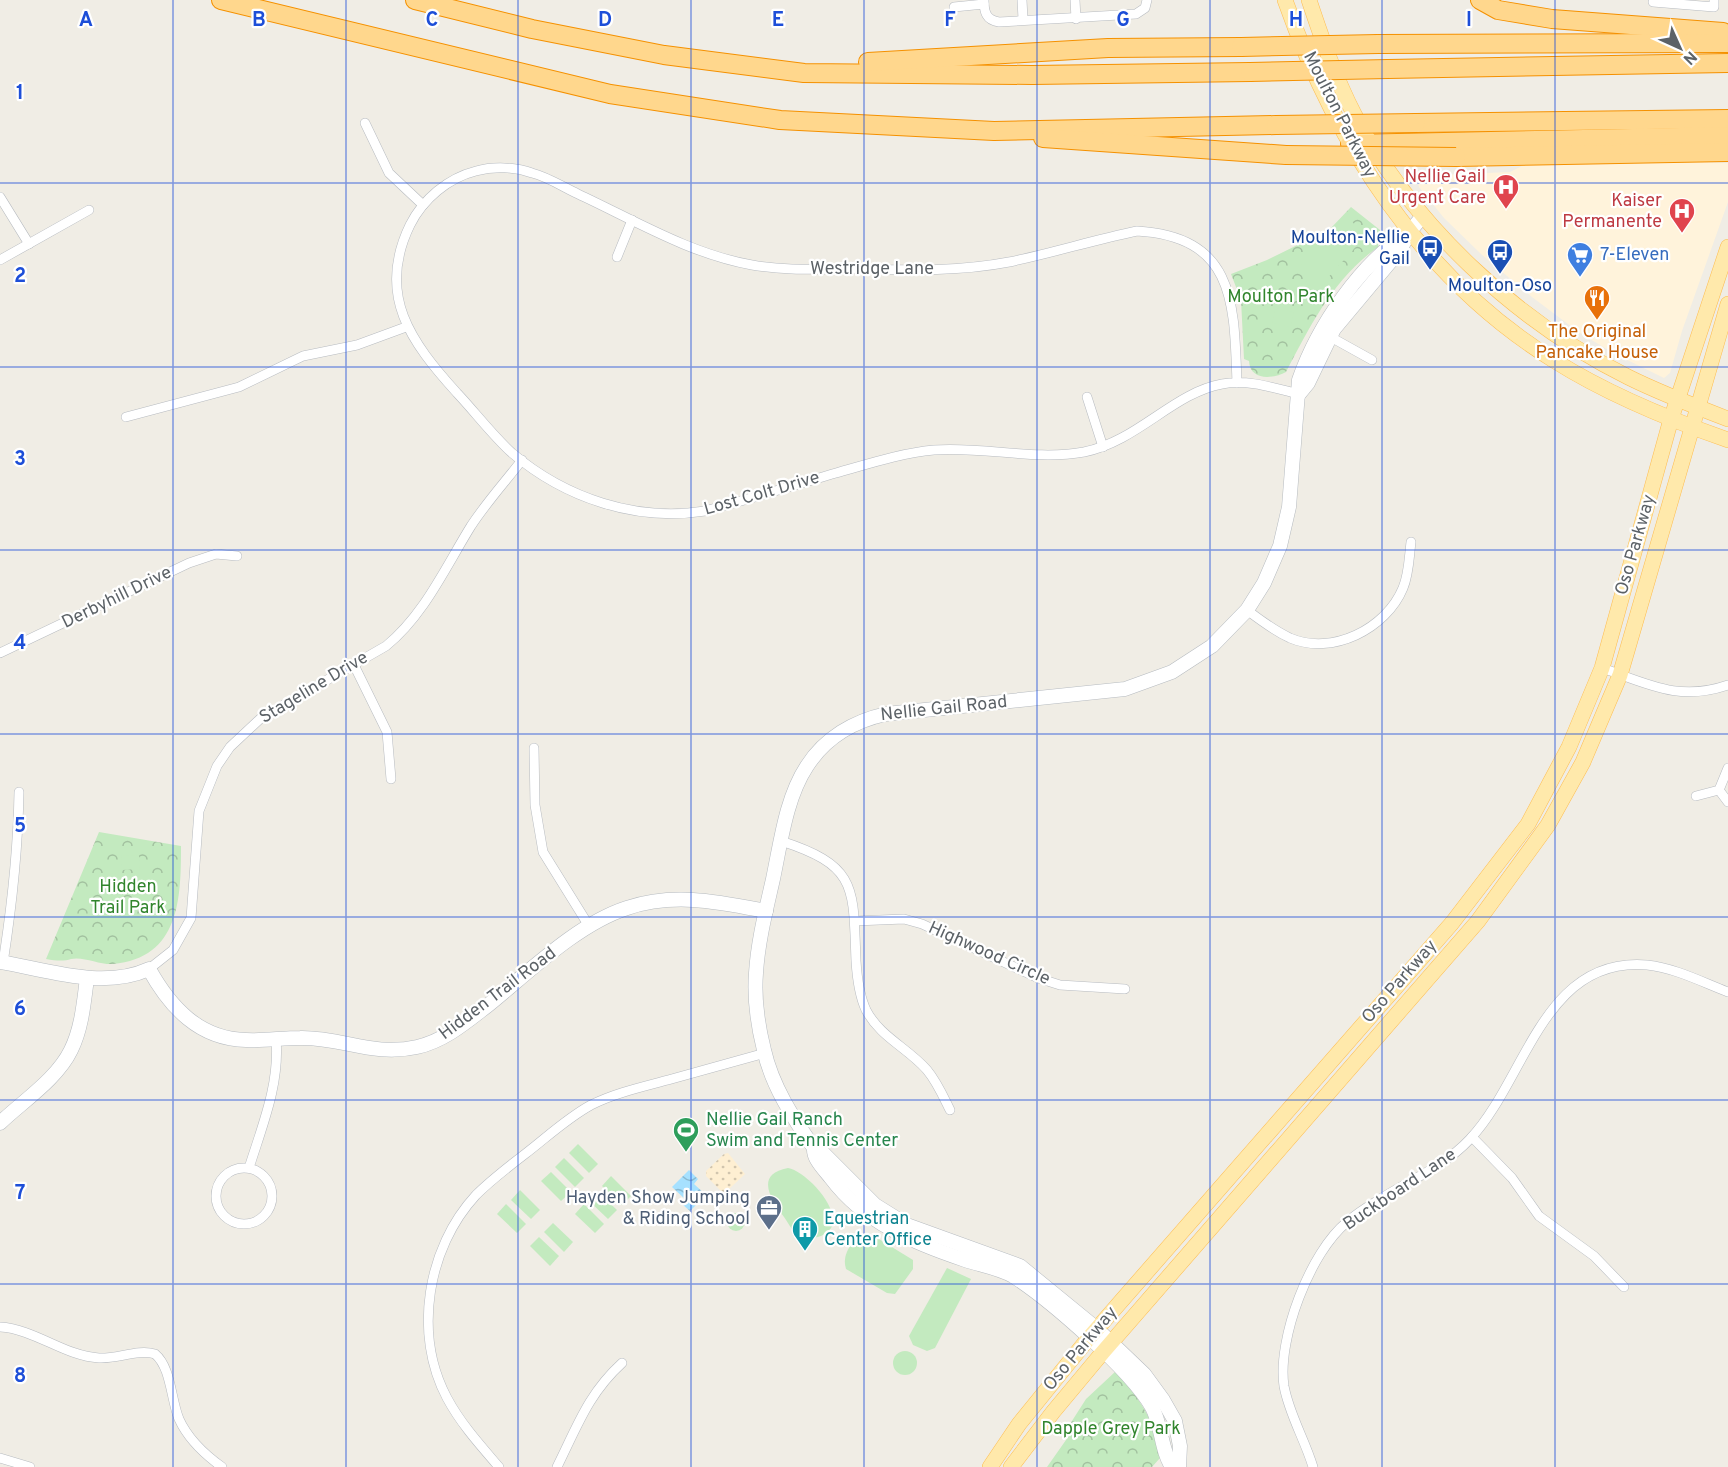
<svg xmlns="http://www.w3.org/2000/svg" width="1728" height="1467" font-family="Overpass,sans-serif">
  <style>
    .commercial { fill: #fff3db }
    .sand { fill: url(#sand-dots) }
    .park { fill: url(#park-crowns) }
    .pitch { fill: #c3eabf }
    .water { fill: url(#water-waves) }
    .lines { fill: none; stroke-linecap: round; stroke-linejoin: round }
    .street-casing { stroke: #b7bbc0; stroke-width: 10 }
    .secondary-casing { stroke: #b6bbc0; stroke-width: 15 }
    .primary-casing { stroke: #febd50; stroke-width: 16 }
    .highway-casing { stroke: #f59100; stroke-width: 20 }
    .street { stroke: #fff; stroke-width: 9 }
    .secondary { stroke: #fff; stroke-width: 14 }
    .primary { stroke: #ffe9ab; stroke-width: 15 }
    .highway { stroke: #ffd78d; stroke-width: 18 }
    .highway-bridge-casing { stroke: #f59100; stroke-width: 20; stroke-linecap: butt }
    .highway-bridge { stroke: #ffd78d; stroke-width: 18 }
    .grid { fill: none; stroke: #1d4ed8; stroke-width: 1.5; stroke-opacity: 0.55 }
    .labels { text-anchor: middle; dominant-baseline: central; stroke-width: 4.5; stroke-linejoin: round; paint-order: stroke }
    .street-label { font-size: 18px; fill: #5c6267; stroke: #fff }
    .health-label { font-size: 18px; fill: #be3a42; stroke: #fff; text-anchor: end }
    .transit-label { font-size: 18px; fill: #164399; stroke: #fff; text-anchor: end }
    .shop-label { font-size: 18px; fill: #366cbe; stroke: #fff; text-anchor: start }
    .park-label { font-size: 18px; fill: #31852d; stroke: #fff }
    .food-label { font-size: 18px; fill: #c56008; stroke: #fff }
    .leisure-label { font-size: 18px; fill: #27864d; stroke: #fff; text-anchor: start }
    .service-label { font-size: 18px; fill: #4e5e75; stroke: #fff; text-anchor: end }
    .culture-label { font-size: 18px; fill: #0d838f; stroke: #fff; text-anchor: start }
    .grid-label { font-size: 20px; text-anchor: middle; font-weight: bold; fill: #1d4ed8; stroke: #fff; stroke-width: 4.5; stroke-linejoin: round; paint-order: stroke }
  </style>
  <defs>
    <pattern id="sand-dots" width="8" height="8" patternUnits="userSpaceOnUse" patternTransform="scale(1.5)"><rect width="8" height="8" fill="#feefd2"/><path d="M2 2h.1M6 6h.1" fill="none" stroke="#d1c5ae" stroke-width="1.8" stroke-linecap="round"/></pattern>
    <pattern id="park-crowns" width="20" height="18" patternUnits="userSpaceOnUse" patternTransform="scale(1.5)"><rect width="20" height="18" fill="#c3eabf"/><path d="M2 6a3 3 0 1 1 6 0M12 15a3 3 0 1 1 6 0" fill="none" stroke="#a2c19f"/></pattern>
    <pattern id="water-waves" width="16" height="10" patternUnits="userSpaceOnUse" patternTransform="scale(1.5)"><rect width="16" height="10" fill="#a6e1ff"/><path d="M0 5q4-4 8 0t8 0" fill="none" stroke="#8abad2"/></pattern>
  </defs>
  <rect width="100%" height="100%" fill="#f0ede5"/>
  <path class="commercial" d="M1642 160 1728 163V202L1682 331 1670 373 1664 378 1615 354 1580 333 1532 297 1481 254 1444 218 1419 187 1417 176 1510 172 1528 163Z"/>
  <path class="sand" d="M728 1153 745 1174 726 1192H722L706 1176V1171L724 1154Z"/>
  <g class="park">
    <path d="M1351 207 1380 230 1378 247C1334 278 1310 326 1286 372 1273 379 1250 381 1249 361L1244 359 1241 300 1231 274 1267 260 1330 229Z"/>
    <path d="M99 832 181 846C181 898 180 958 113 964 100 965 83 956 71 959 65 961 57 961 46 959Z"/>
    <path d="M1116 1371C1138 1397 1158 1423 1160 1458L1152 1467H1047L1073 1430 1070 1424 1086 1399Z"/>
  </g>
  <g class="pitch">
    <path d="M1349 219 1363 232 1362 240 1316 291 1309 289 1301 264 1344 220Z"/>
    <path d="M1275 308 1294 312 1291 327 1272 323Z"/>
    <path d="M139 855 140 869 122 870 121 856Z"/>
    <path d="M578 1144 598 1164 589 1173 569 1153Z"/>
    <path d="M564 1158 584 1178 575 1187 555 1167Z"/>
    <path d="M788 1168C808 1171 855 1223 821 1236 816 1238 808 1239 803 1237 794 1235 789 1224 784 1217 771 1200 754 1174 788 1168Z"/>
    <path d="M551 1172 571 1192 561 1201 541 1181Z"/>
    <path d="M611 1176 631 1196 622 1205 602 1186Z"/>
    <path d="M520 1190 540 1210 531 1219 511 1200Z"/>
    <path d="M597 1191 617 1210 608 1219 588 1200Z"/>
    <path d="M506 1204 526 1224 517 1233 497 1214Z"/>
    <path d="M584 1204 604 1224 595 1233 575 1214Z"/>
    <circle cx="736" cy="1222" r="9"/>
    <path d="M553 1223 573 1242 564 1252 544 1232Z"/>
    <path d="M869 1233 913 1260V1269L895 1294 887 1293 846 1269C841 1254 853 1237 869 1233Z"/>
    <path d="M539 1237 559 1256 550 1266 530 1246Z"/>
    <path d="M947 1268 971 1279 935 1348 927 1351 913 1345 909 1336Z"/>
    <circle cx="905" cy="1363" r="12"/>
  </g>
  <path class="water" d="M689 1170 698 1179 694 1184 706 1195 690 1211 682 1204 686 1200 672 1187Z"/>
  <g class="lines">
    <g class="street-casing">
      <g id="street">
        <path d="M984 0C984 12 986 20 999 22L1136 14 1145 8 1147 0"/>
        <path d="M1022 0 1023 19"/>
        <path d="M1075 0 1076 19"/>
        <path d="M1653 2 1714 7V0"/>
        <path d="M954 7 984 4"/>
        <path d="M365 123 389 173 423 205"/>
        <path d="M0 197 29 244"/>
        <path d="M617 257 632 220"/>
        <path d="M0 260 89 210"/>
        <path d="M1327 335 1372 360"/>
        <path d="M1237 383C1234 304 1236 237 1137 231 1094 240 1052 253 1009 262 957 272 905 270 852 269 819 269 785 271 752 265 690 254 634 220 578 194 563 187 548 177 532 173 515 167 494 166 476 171 448 178 423 199 410 225 376 295 411 342 457 393 475 412 492 435 512 453 565 498 636 522 705 511 749 499 792 486 836 473 868 464 901 453 934 450 984 446 1034 461 1084 452 1138 441 1173 393 1222 384 1248 379 1274 388 1299 394"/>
        <path d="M1087 397 1103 447"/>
        <path d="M126 417 239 387 303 356 357 345 406 327"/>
        <path d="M1247 610C1260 620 1275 631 1290 638 1332 656 1386 629 1403 588 1409 574 1409 558 1411 542"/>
        <path d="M0 653 189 563 216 554 237 556"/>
        <path d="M354 665 387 732 391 779"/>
        <path d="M1602 668C1648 684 1679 702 1728 685"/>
        <path d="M534 748 535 805 543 852 589 926"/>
        <path d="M1719 790 1728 802"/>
        <path d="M1696 796 1719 790 1728 768"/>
        <path d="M781 841C858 866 853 887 856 961 857 977 859 995 866 1010 880 1037 908 1048 927 1070 937 1082 943 1096 950 1110"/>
        <path d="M855 921 904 919 922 924 1038 978 1060 985 1125 989"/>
        <path d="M3 963C12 905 18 850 19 792"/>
        <path d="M149 969 173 950 191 918 199 811 217 766 230 747 261 718 386 646C424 615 445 568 471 526 486 503 505 482 522 460"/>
        <path d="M1472 1137 1512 1178 1539 1216 1594 1256 1624 1287"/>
        <circle cx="244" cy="1196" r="28"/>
        <path d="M249 1168C262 1126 280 1084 276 1039"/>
        <path d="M0 1327C35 1329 64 1356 99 1358 117 1359 138 1349 155 1354 171 1367 171 1400 179 1419 188 1439 204 1454 222 1467"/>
        <path d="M0 1458 30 1467"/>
        <path d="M499 1467C480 1445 461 1424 447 1398 413 1334 427 1248 476 1195 491 1180 508 1167 525 1154 546 1138 567 1118 591 1105 615 1093 642 1087 668 1080 700 1071 732 1062 765 1053"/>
        <path d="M557 1467C577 1427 588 1394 622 1363"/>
        <path d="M1313 1467C1305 1440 1289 1414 1284 1386 1277 1339 1310 1252 1347 1222 1356 1214 1367 1207 1377 1201 1408 1181 1444 1167 1470 1139 1526 1080 1543 956 1647 965 1675 968 1702 982 1728 992"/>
      </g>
    </g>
    <g class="secondary-casing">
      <g id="secondary">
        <path d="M1299 394 1308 383 1334 329 1400 250 1410 231 1423 216"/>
        <path d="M0 962C48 970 103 990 149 969 170 1007 199 1039 246 1040 264 1041 282 1038 300 1038 342 1037 373 1057 417 1047 444 1041 465 1023 487 1006 528 973 577 924 627 908 674 892 719 902 766 911"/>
        <path d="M0 1123C23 1101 57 1079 71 1050 82 1028 84 1001 87 978"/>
        <path d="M814 1148 821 1151 875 1205 907 1225 1020 1266 1097 1329 1144 1374 1163 1400 1175 1421 1180 1446 1179 1467"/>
        <path d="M1172 1467C1161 1450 1162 1426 1152 1407 1131 1370 1049 1299 1013 1276 999 1268 980 1265 965 1260 914 1243 865 1223 831 1178 824 1169 813 1159 814 1148 793 1118 772 1086 764 1050 758 1026 754 998 756 973 758 941 766 910 773 879 781 841 786 798 807 766 825 738 854 721 886 714L1125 689 1172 672 1212 646 1247 610 1264 583 1280 546 1289 507 1299 380C1318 325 1361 263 1410 231"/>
      </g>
    </g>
    <g class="primary-casing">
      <g id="primary">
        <path d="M1285 0C1336 145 1422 279 1555 361 1609 395 1668 419 1728 440"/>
        <path d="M1309 0C1322 39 1335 77 1354 114 1411 224 1517 322 1628 377 1660 393 1694 406 1728 419"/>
        <path d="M990 1467 1019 1424 1088 1339 1452 923 1528 824 1569 747 1602 668 1671 419 1728 247"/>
        <path d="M1011 1467 1053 1412 1103 1352 1478 921 1548 825 1583 762 1620 675 1728 304"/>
      </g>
    </g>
    <g class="highway-casing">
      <g id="highway">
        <path d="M221 0 610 94 780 120 994 131 1276 125"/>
        <path d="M415 0 532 29 664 55 804 73 1032 75 1250 72"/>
        <path d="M1480 0 1498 10 1552 19 1723 32"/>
        <path d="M1378 44 1728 43"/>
        <path d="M868 62 1108 48 1241 47"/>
        <path d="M1388 69 1728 63"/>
        <path d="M1416 123 1728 119"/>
        <path d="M1043 138 1286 155"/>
        <path d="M1350 144 1728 136"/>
        <path d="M1456 157 1728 152"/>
      </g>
    </g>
    <use href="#street" class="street"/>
    <use href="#secondary" class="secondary"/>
    <use href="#primary" class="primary"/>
    <use href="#highway" class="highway"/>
    <g class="highway-bridge-casing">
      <g id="highway-bridge">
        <path d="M1241 47 1378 44"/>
        <path d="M1250 72 1388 69"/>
        <path d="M1276 125 1416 123"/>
        <path d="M1286 155 1456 157"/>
      </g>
    </g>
    <use href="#highway-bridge" class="highway-bridge"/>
  </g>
  <path class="grid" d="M173 0V1467M346 0V1467M518 0V1467M691 0V1467M864 0V1467M1037 0V1467M1210 0V1467M1382 0V1467M1555 0V1467M0 183H1728M0 367H1728M0 550H1728M0 734H1728M0 917H1728M0 1100H1728M0 1284H1728"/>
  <defs>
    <g id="hospital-pin" transform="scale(1.35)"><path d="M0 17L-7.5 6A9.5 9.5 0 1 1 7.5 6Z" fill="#e0444e" stroke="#fff"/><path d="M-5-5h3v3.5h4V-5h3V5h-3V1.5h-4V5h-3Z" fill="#fff"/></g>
    <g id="bus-pin" transform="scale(1.35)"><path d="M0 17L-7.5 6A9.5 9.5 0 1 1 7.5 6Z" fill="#1a4fb4" stroke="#fff"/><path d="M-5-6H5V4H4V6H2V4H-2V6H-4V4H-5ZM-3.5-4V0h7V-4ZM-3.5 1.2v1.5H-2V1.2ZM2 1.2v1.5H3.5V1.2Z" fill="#fff"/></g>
    <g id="supermarket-pin" transform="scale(1.35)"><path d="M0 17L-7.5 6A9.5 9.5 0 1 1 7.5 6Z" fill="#3f7fe0" stroke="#fff"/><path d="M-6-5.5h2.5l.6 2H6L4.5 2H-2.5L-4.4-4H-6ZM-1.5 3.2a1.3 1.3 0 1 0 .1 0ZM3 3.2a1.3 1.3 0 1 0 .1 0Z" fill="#fff"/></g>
    <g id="restaurant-pin" transform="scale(1.35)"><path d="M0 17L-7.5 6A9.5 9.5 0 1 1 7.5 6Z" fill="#e8710a" stroke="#fff"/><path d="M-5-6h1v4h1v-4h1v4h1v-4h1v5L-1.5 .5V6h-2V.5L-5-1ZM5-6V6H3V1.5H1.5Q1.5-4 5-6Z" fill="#fff"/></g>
    <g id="stadium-pin" transform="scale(1.35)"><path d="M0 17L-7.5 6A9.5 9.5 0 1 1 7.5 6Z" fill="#2e9e5b" stroke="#fff"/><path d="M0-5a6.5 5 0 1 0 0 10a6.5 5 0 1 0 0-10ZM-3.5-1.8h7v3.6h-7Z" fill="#fff"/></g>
    <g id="office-pin" transform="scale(1.35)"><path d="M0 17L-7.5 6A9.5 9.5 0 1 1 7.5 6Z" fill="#5c6f8a" stroke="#fff"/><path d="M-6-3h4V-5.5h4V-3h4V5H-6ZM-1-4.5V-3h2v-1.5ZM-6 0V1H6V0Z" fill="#fff"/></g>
    <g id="building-pin" transform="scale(1.35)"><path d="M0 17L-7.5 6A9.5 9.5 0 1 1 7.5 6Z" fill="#0f9aa8" stroke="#fff"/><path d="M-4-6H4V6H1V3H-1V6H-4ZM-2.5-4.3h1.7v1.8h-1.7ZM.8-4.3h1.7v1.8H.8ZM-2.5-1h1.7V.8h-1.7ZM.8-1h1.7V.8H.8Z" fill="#fff"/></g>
  </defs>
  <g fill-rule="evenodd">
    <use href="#hospital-pin" x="1506" y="187"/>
    <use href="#hospital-pin" x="1682" y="211"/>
    <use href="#bus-pin" x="1430" y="248"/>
    <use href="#bus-pin" x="1500" y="252"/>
    <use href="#supermarket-pin" x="1580" y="255"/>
    <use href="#restaurant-pin" x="1597" y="298"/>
    <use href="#stadium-pin" x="686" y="1130"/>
    <use href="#office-pin" x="769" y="1208"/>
    <use href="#building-pin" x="805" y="1229"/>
  </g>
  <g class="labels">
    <g class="street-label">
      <text transform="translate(1339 115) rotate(63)">Moulton Parkway</text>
      <text x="872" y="269">Westridge Lane</text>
      <text transform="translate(762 494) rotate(-16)">Lost Colt Drive</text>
      <text transform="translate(1636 545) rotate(-74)">Oso Parkway</text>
      <text transform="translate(117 598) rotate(-26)">Derbyhill Drive</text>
      <text transform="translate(314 688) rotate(-31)">Stageline Drive</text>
      <text transform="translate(944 709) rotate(-6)">Nellie Gail Road</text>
      <text transform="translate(989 954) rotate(24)">Highwood Circle</text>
      <text transform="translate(1400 982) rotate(-49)">Oso Parkway</text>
      <text transform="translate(498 994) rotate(-37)">Hidden Trail Road</text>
      <text transform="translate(1400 1190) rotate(-34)">Buckboard Lane</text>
      <text transform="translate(1081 1349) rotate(-50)">Oso Parkway</text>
    </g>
    <g class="health-label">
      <text x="1486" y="177">Nellie Gail<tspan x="1486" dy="21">Urgent Care</tspan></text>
      <text x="1662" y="201">Kaiser<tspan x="1662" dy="21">Permanente</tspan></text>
    </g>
    <g class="transit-label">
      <text x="1410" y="238">Moulton-Nellie<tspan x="1410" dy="21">Gail</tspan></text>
      <text x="1500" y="286" text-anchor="middle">Moulton-Oso</text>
    </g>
    <g class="shop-label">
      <text x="1600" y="255">7-Eleven</text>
    </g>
    <g class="park-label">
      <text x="1281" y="297">Moulton Park</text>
      <text x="128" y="887">Hidden<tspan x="128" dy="21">Trail Park</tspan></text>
      <text x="1111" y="1429">Dapple Grey Park</text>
    </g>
    <g class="food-label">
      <text x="1597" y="332">The Original<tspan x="1597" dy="21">Pancake House</tspan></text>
    </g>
    <g class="leisure-label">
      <text x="706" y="1120">Nellie Gail Ranch<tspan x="706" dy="21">Swim and Tennis Center</tspan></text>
    </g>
    <g class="service-label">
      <text x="750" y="1198">Hayden Show Jumping<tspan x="750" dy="21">&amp; Riding School</tspan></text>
    </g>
    <g class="culture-label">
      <text x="824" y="1219">Equestrian<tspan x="824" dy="21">Center Office</tspan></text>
    </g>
  </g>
  <g class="grid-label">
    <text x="86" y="26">A</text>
    <text x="259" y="26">B</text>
    <text x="432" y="26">C</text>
    <text x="605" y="26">D</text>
    <text x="778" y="26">E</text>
    <text x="950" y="26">F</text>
    <text x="1123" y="26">G</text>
    <text x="1296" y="26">H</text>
    <text x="1469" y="26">I</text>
    <text x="20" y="99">1</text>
    <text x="20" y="282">2</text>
    <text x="20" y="465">3</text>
    <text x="20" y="649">4</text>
    <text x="20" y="832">5</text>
    <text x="20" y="1015">6</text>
    <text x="20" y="1199">7</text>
    <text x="20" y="1382">8</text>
  </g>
  <g transform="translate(1680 48) rotate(135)" stroke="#ffffff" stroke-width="4.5" paint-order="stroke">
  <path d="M0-4.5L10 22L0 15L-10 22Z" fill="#5c6267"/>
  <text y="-9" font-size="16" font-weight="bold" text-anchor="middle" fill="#5c6267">N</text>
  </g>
</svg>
